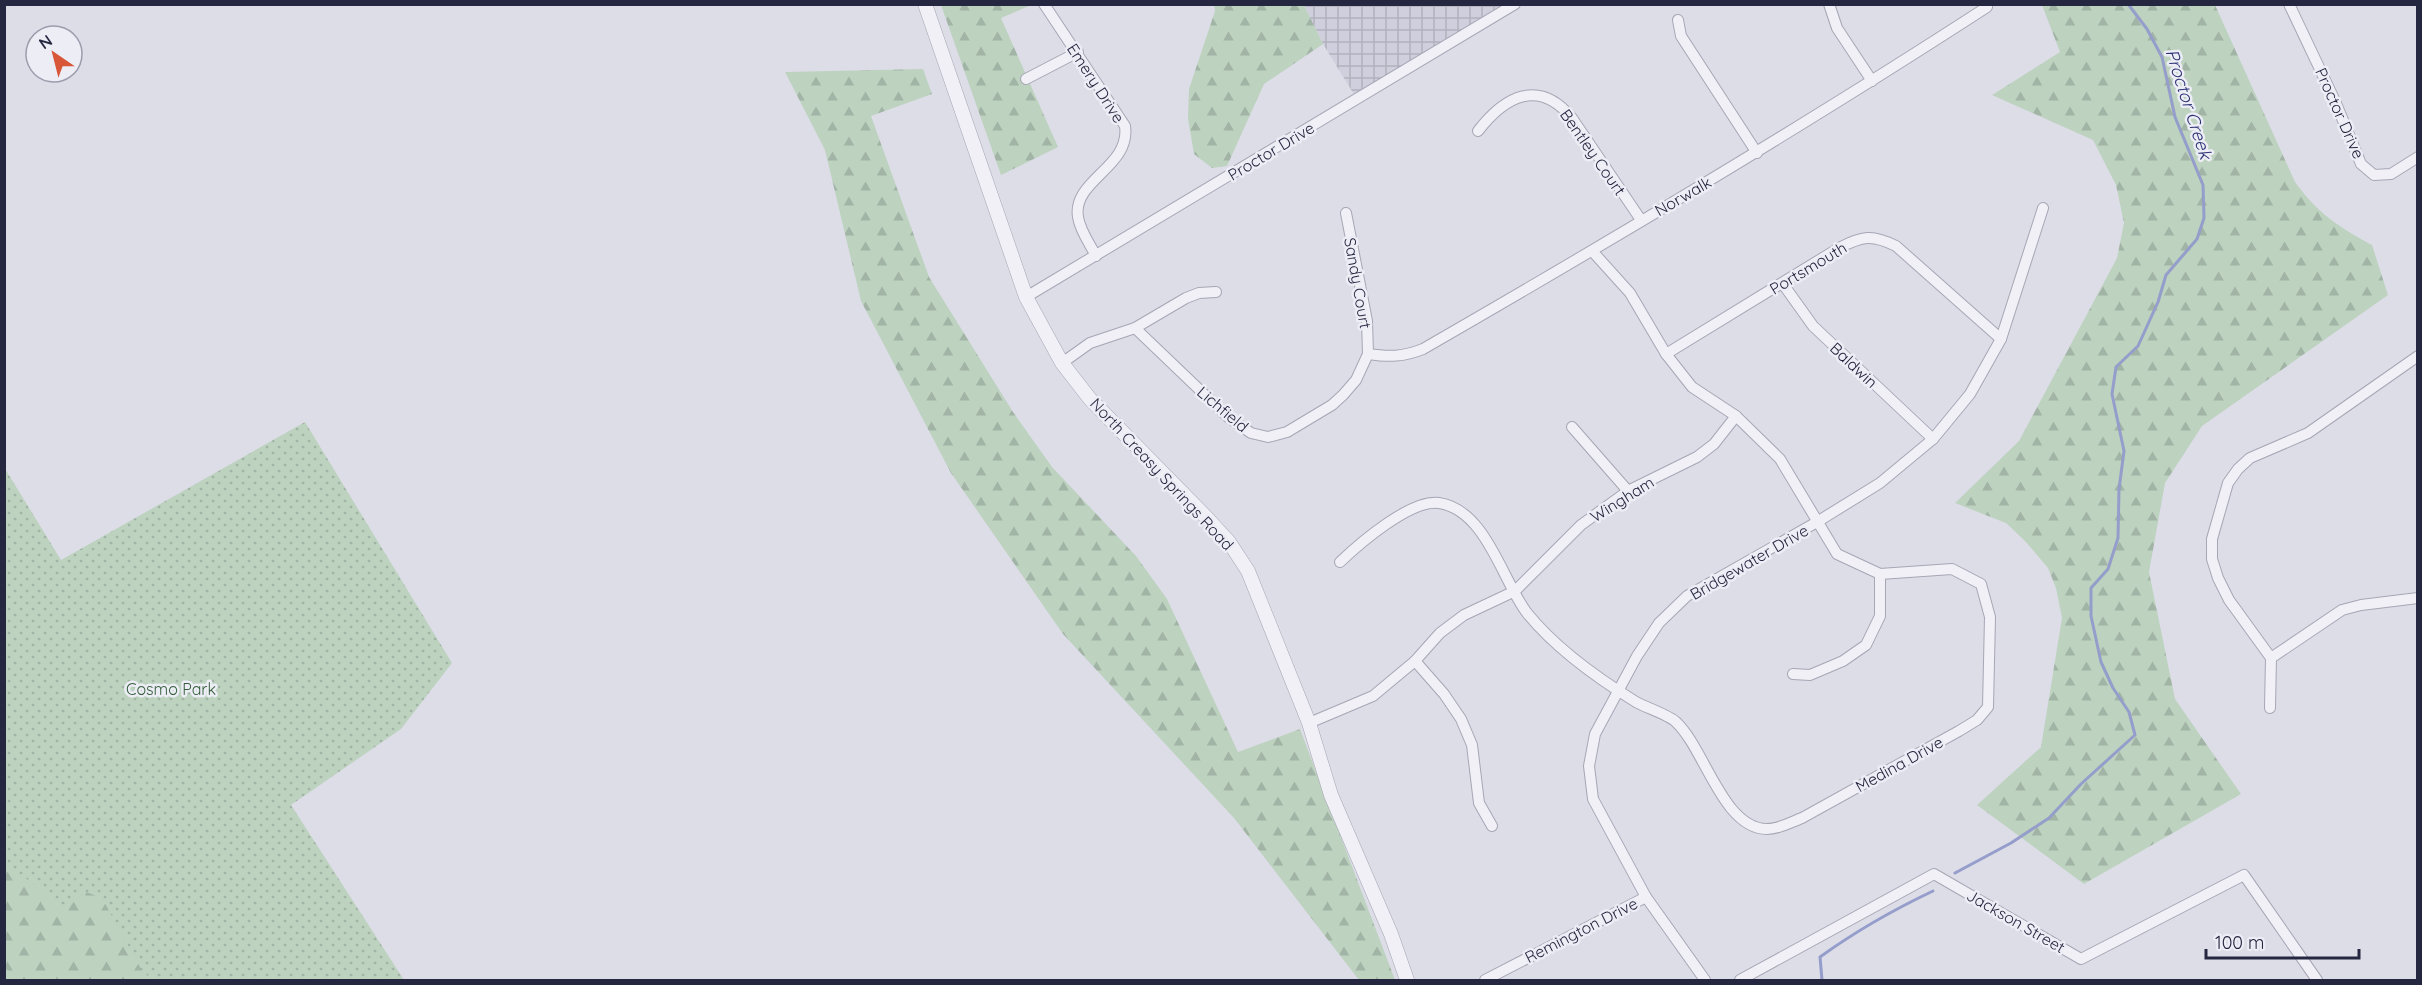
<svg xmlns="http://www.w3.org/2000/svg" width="2422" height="985" font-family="Quicksand,sans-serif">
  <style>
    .industrial { fill: url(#industrial-grid) }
    .grass { fill: url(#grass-dots) }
    .forest { fill: url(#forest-firs) }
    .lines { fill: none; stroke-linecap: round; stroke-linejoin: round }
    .stream { stroke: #959dcb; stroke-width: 3 }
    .minor-casing { stroke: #a6a6b5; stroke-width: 12 }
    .tertiary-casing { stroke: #a6a6b5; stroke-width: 15 }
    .minor { stroke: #f0f0f6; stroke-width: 10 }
    .tertiary { stroke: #f0f0f6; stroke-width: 14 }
    .labels { text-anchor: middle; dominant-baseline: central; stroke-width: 5; stroke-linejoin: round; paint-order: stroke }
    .street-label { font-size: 16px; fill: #25263f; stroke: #ecedf5 }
    .park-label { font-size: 16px; fill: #325c38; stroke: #ecedf5 }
    .water-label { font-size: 18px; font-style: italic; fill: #2d3476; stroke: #ecedf5 }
  </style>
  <defs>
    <pattern id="industrial-grid" width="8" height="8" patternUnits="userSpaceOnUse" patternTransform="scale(1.5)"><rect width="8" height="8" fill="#cfcfdd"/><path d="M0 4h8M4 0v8" fill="none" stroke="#b2b2bf"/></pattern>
    <pattern id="grass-dots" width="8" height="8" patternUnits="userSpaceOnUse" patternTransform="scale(1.5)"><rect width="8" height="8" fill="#bdd2bf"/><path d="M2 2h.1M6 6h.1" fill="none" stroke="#a2b4a5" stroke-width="1.8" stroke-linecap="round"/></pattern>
    <pattern id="forest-firs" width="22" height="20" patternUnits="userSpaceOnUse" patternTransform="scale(1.5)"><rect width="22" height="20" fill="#bdd2bf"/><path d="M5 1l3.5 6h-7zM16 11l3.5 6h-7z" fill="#a2b4a5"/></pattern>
  </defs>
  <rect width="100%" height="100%" fill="#dddde8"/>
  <path class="industrial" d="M1304 5H1504L1355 96 1323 44Z"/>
  <path class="grass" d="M305 422 452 663 401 729 291 805 404 980H5L4 467 61 560Z"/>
  <g class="forest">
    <path d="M941 5H1031L1001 18 1058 147 1001 175Z"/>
    <path d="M1214 5H1304L1323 44 1264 84 1227 166 1212 168 1194 154 1188 119 1189 89 1215 11Z"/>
    <path d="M2042 5H2215L2295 182C2317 213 2339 227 2372 245L2388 295 2202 426 2165 483 2149 572 2175 699 2241 794 2084 884 1977 805 2041 747 2062 618 2056 588 2048 568 2026 542 2006 523 1955 503 2019 441 2117 258 2124 223 2116 185 2093 140 1992 95 2060 52Z"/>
    <path d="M923 69 932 94 871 116 929 277 1013 412 1052 467 1136 556 1167 599 1238 752 1300 729 1395 980H1359L1234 818 1063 634 951 473 861 301 825 150 785 72Z"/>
    <path d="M5 863 50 896 55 905 62 911C72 907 75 898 86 892L102 898 141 969 152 980H17L5 968Z"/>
  </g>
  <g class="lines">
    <g class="stream">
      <path d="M1955 873 2011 843 2049 818 2081 784 2135 735 2129 712 2113 688 2101 662 2091 616V588L2108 569 2118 538 2119 489 2124 451 2112 394 2116 367 2138 346 2158 302 2166 275 2197 239 2204 218 2203 185 2175 117 2162 57 2147 29 2128 4"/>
      <path d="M1822 980 1820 957C1856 931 1893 910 1933 891"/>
    </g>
    <g class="minor-casing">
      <g id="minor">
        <path d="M1044 4 1125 126C1131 167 1072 180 1078 217 1080 231 1090 244 1096 256"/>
        <path d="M1829 4 1837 28 1872 81"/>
        <path d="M2289 4 2335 101 2361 164 2374 175 2391 174 2418 157"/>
        <path d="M1678 20 1681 36 1757 153"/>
        <path d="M1026 79 1078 52"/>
        <path d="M1478 131C1505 96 1539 78 1572 118L1641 220"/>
        <path d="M1783 284 1813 326 1933 439"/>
        <path d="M1026 297 1515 4"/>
        <path d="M1135 328 1228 417 1251 433 1268 437 1287 432 1332 405 1343 395 1356 380 1368 354 1367 321 1346 213"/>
        <path d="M1368 354C1389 357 1403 357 1423 349 1614 239 1802 127 1987 7"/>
        <path d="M1666 354 1839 248C1862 236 1872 234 1896 246L2001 339"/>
        <path d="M1062 363 1090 343 1135 328 1186 298 1199 293 1216 292"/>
        <path d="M1572 427 1628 491"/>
        <path d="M1340 562C1360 543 1411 499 1439 503 1486 510 1502 580 1527 613 1556 649 1597 678 1636 702 1647 708 1669 715 1676 722 1705 749 1723 829 1767 829 1780 829 1791 822 1802 818L1959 731 1977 720 1988 707 1990 617 1981 584 1952 569 1880 574 1837 554 1780 459 1736 416 1692 387 1666 354 1630 293 1593 252"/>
        <path d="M2271 658 2229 600 2218 578 2212 559V539L2228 483 2238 469 2250 458 2308 433 2418 356"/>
        <path d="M2271 658 2342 610 2361 605 2418 598"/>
        <path d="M1415 661 1444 694 1461 719 1472 745 1479 803 1492 826"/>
        <path d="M1793 674 1810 675 1843 661 1866 645 1880 616V574"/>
        <path d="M2270 708 2271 658"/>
        <path d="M1309 723 1373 696 1415 661 1440 633 1464 615 1515 591 1581 525 1628 491 1697 457 1714 444 1736 416"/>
        <path d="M1485 980 1646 897"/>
        <path d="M1705 980 1646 897 1593 799 1589 766 1595 734 1637 656 1659 623 1687 596 1817 522 1880 483 1933 439 1970 394 2001 339 2043 208"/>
        <path d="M1740 980 1934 874 2081 959 2244 875 2317 980"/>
      </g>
    </g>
    <g class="tertiary-casing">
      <path id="tertiary" d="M925 4 1026 297 1062 363 1090 399 1206 517 1229 542 1248 571 1309 723 1331 795 1391 934 1407 980"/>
    </g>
    <use href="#minor" class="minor"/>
    <use href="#tertiary" class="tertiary"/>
  </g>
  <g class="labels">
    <g class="street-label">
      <text transform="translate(1096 83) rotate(57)">Emery Drive</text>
      <text transform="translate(2340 113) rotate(66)">Proctor Drive</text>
      <text transform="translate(1271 151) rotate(-31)">Proctor Drive</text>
      <text transform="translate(1593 152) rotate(55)">Bentley Court</text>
      <text transform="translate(1683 196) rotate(-30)">Norwalk</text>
      <text transform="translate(1808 268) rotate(-31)">Portsmouth</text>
      <text transform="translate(1358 283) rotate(80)">Sandy Court</text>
      <text transform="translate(1854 365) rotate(43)">Baldwin</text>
      <text transform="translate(1223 409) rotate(40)">Lichfield</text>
      <text transform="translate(1162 474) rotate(47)">North Creasy Springs Road</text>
      <text transform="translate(1622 499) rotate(-32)">Wingham</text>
      <text transform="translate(1749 562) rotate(-30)">Bridgewater Drive</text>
      <text transform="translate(1899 764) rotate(-29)">Medina Drive</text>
      <text transform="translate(2016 921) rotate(30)">Jackson Street</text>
      <text transform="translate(1581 930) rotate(-27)">Remington Drive</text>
    </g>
    <g class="park-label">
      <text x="171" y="689">Cosmo Park</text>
    </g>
    <g class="water-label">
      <text transform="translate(2189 104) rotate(72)">Proctor Creek</text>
    </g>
  </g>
  <rect width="2422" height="985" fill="none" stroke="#25263f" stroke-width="12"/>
  <g transform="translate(54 54) rotate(325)"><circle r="28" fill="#ecedf5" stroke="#9c9dac" stroke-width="1.5"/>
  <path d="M0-4.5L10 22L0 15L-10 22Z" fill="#d75738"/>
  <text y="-9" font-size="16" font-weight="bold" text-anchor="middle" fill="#25263f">N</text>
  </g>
  <path d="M2206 949v9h153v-9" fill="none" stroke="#25263f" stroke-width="3"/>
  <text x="2215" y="949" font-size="18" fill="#25263f" stroke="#ecedf5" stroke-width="4.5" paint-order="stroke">100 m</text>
</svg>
